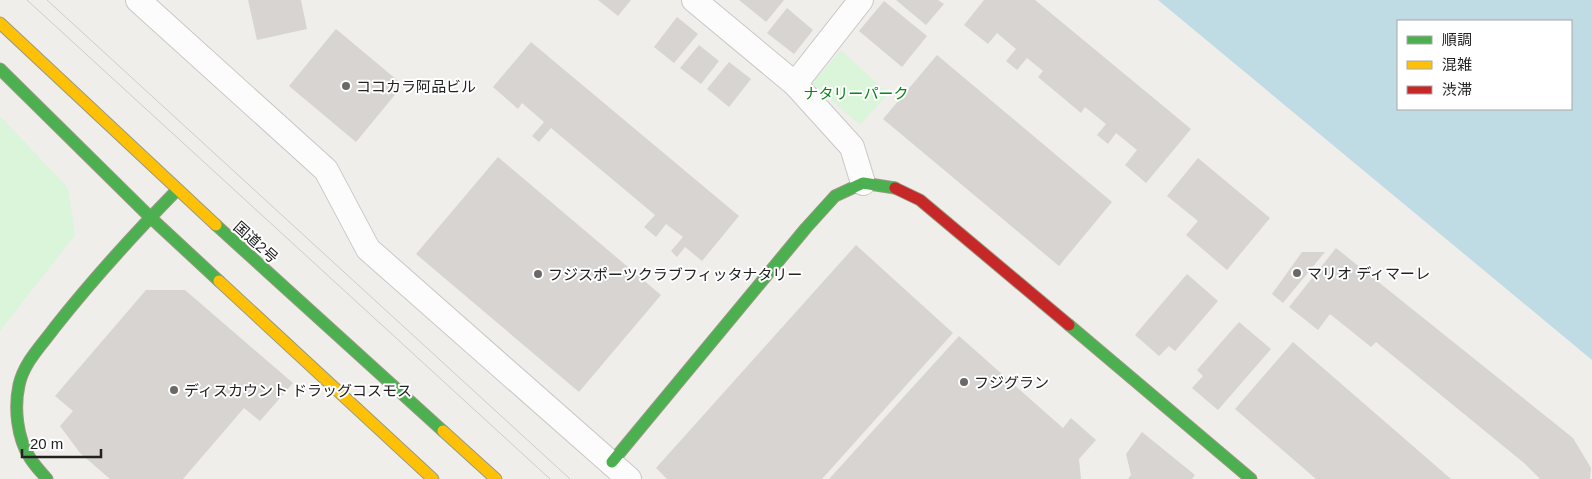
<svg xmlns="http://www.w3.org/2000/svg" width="1592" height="479" font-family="Helvetica,'Noto Sans JP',sans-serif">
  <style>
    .park { fill: #daf5da }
    .water { fill: #bfdbe3; fill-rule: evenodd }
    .building { fill: #d7d4d2 }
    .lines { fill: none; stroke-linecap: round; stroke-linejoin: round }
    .street-casing { stroke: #c9c8c7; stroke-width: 26 }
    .fast-casing { stroke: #999a82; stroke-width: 13 }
    .slow-casing { stroke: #999a82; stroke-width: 13 }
    .jam-casing { stroke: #999a82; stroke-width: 13 }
    .street { stroke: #fdfcfc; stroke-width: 24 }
    .fast { stroke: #4caf50; stroke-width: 11 }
    .slow { stroke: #ffc107; stroke-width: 11 }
    .jam { stroke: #c62828; stroke-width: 11 }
    .tram { stroke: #ccc; stroke-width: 1 }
    .poi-dot { fill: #6a6968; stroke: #fff; stroke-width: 2 }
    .labels { text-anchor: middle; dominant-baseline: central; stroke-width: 4; stroke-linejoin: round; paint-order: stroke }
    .poi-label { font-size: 15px; fill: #222; stroke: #fff; text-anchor: start }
    .park-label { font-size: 15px; fill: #0c8416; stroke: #fff }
    .street-label { font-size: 15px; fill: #222; stroke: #fff }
  </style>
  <rect width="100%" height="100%" fill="#f0eeeb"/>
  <g class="park">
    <path d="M841 50 888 94 860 125 812 83Z"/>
    <path d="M0 116 68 188 75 235 0 331Z"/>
  </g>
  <path class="water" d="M1158 0H1592V360ZM1398 21H1571V109H1398Z"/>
  <g class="building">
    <path d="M248 0H301L307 29 257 40Z"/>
    <path d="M598 0H631L618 16Z"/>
    <path d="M739 0H784L766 22Z"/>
    <path d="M896 0H938L944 4 926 25Z"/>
    <path d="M984 0H1035L1191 129 1146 183 1125 165 1137 150 1116 133 1108 144 1097 135 1106 124 1085 107 1081 113 1038 77 1043 71 1027 58 1017 70 1006 61 1016 49 997 33 988 44 964 25Z"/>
    <path d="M884 1 927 36 902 67 859 31Z"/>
    <path d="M787 8 813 30 794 54 767 33Z"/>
    <path d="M677 17 698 34 674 63 654 47Z"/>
    <path d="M336 29 403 85 356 142 289 86Z"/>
    <path d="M531 42 739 216 702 261 685 247 677 257 671 251 683 237 666 224 656 237 644 227 655 215 551 128 539 142 532 136 544 122 522 103 518 109 493 87Z"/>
    <path d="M699 45 719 61 701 84 680 68Z"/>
    <path d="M937 55 1112 202 1059 266 883 119Z"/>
    <path d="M729 62 751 79 729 107 707 89Z"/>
    <path d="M498 157 661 295 579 392 416 254Z"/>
    <path d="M1198 158 1270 218 1227 270 1186 235 1198 221 1167 196Z"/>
    <path d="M856 245 953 333 822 479H667L656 468Z"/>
    <path d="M1336 248 1573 438 1591 468 1590 479H1540L1524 463 1376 342 1371 347 1330 314 1318 330 1289 307Z"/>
    <path d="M1302 252H1325L1283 303 1272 294Z"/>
    <path d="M1187 274 1218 301 1175 351 1169 346 1159 356 1135 335Z"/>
    <path d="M146 290H185L293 383 260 421 244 408 183 479H110L80 453 60 426 73 411 55 396Z"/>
    <path d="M1239 322 1271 349 1218 410 1192 388 1203 376 1197 370Z"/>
    <path d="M959 336 1063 428 1071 418 1096 440 1079 459 1081 479H829Z"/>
    <path d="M1293 342 1451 479H1316L1235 409Z"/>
    <path d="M1142 432 1195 475 1192 479H1128L1131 475 1126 454Z"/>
  </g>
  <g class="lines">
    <g class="street-casing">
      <g id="street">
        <path d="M138 0 326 170 368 249 629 479"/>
        <path d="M694 0 795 84 852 147 863 183"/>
        <path d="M795 84 861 0"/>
      </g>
    </g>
    <g class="fast-casing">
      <g id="fast">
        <path d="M0 69 150 217 219 281"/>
        <path d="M216 225 443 431"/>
        <path d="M1069 325 1251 479"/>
        <path d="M612 462 806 228 835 196 863 183 895 188"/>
        <path d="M47 479C41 472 35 466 30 458 17 438 14 408 19 385 24 362 42 345 55 327 93 279 134 234 177 190"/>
      </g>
    </g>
    <g class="slow-casing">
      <g id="slow">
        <path d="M0 23 216 225"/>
        <path d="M219 281 433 479"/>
        <path d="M443 431 496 479"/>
      </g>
    </g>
    <g class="jam-casing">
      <path id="jam" d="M895 188 920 200 1069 325"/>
    </g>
    <use href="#street" class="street"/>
    <use href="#fast" class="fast"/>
    <use href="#slow" class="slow"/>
    <use href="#jam" class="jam"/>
    <g class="tram">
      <path d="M27 0 550 479"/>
      <path d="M47 0 570 479"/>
    </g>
  </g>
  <g class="poi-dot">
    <circle cx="346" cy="86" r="5"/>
    <circle cx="1297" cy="273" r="5"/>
    <circle cx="538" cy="274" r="5"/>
    <circle cx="964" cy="382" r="5"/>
    <circle cx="174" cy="390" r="5"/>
  </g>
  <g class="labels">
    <g class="poi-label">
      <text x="356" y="86">ココカラ阿品ビル</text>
      <text x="1307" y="273">マリオ ディマーレ</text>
      <text x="548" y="274">フジスポーツクラブフィッタナタリー</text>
      <text x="974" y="382">フジグラン</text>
      <text x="184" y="390">ディスカウント ドラッグコスモス</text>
    </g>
    <g class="park-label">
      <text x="856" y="93">ナタリーパーク</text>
    </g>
    <g class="street-label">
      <text transform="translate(256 242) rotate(42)">国道2号</text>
    </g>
  </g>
  <rect x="1397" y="20" width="175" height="90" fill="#ffffff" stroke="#a7a7a7"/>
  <rect x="1407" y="36" width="25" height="8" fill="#4caf50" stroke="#a7a7a7"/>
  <text x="1442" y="45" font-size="15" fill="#222222">順調</text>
  <rect x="1407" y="61" width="25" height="8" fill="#ffc107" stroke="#a7a7a7"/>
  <text x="1442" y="70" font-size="15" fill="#222222">混雑</text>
  <rect x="1407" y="86" width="25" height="8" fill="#c62828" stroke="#a7a7a7"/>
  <text x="1442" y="95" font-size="15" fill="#222222">渋滞</text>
  <path d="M22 449v8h79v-8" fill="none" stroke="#222222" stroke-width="2.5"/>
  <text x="30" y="449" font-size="15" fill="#222222" stroke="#ffffff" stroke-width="4" paint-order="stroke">20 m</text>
</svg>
